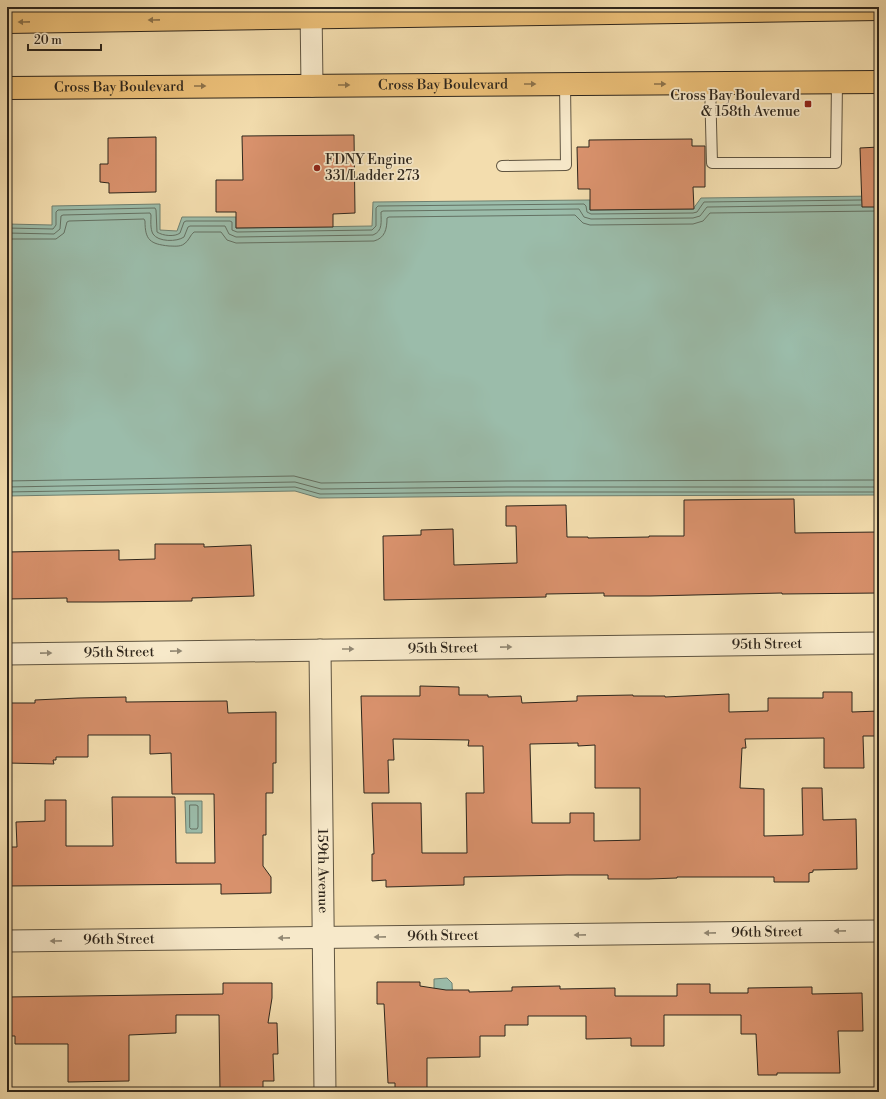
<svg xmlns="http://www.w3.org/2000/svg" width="886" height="1099" font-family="'Libre Bodoni',serif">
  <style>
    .water { fill: #9bbcaa; stroke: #6f8071 }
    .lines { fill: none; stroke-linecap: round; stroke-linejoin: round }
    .shore { stroke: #647163; stroke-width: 1 }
    .building { fill: #d8916c; stroke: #2e261c; fill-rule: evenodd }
    .lane-casing { stroke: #5f5440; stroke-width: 12 }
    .street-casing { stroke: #5f5440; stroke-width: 23 }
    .primary-casing { stroke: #2e261c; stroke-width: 24 }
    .lane { stroke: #f7e9ca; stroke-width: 10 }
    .street { stroke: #f7e9ca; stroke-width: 21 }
    .primary { stroke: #eabe77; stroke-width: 22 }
    .oneway { fill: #8c724a }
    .oneway2 { fill: #928873 }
    .poi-dot { fill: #8f2418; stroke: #f7e9ca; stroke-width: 1.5 }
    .labels { text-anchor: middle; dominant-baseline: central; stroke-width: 3.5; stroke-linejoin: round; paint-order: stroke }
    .street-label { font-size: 14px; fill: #2e261c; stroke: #f7e9ca }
    .poi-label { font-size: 14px; fill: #2e261c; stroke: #f7e9ca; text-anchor: end }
  </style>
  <rect width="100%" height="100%" fill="#f3ddae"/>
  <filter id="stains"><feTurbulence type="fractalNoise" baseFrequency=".005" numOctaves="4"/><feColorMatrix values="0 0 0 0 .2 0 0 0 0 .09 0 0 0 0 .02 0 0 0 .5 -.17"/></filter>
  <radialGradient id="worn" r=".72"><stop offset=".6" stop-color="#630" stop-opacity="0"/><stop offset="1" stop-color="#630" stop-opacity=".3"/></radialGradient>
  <g class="water">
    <path d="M879 196V495L507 496 319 498 295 491 7 496V224L52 225V206L160 204V230L177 231 182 217H236V228L372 226 373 202 590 200V210L693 209 701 198Z"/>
    <path d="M185 801H202V833H186Z"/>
    <path d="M447 978 452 983 453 1004H434V979Z"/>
  </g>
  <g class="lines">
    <g class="shore">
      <path d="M7 228 53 229 56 225V212L58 210 155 208 156 210 157 232C163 236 175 237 180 233L184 222 186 221H230L232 222V230L237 232 372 230 376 226V208L378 206 584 204 586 206 587 212 591 214 693 213 697 212 704 202 861 200"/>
      <path d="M7 233 54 234 60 229 61 216 63 215 150 213 151 215C151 220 150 229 153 234 158 242 177 242 184 237L188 227 190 226H225L229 234 236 237 373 235C383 231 381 222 381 212L383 211 579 209 584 217 591 219 693 218 700 216 707 207 861 205"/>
      <path d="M7 239H56L64 233 67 222 69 221 144 219 145 221C145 240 150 244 169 246 174 246 180 247 184 244 189 241 190 235 194 232H221L227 240 236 243 374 241C385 238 387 229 387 218L389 217 575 215 583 223 590 225 693 224 703 221 710 213 879 211"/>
      <path d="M7 481 294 476 321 483 507 481 879 480"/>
      <path d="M7 487 295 482 321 489 507 487H879"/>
      <path d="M7 492 295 487 320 494 507 492H879"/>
      <path d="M190 805H196L198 806V827L197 829H191L190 828Z"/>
    </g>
  </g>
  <g class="building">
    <path d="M354 135 355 213 333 214V227L236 228V212H216V180H243L242 136Z"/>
    <path d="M156 137V192L109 193V183L100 182V164H108V138Z"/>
    <path d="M692 139V146H705V187H693L694 209 590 210V189H578L577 147H589V140Z"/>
    <path d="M879 147V207H862L860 148Z"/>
    <path d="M794 499 795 533 879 532V593L782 594V593L650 596H604V593L546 594V597L384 600 383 536 421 535V530L453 529 454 565 517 563 516 526H506V506L566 505 567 537H588V538L649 537V536H684V500Z"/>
    <path d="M155 544H204V547L251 545 254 596 192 598V601L103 602H67V598L7 599V552L119 550V560L155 559Z"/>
    <path d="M420 686 459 687V695H488V697L521 696 522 703 577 701V696L633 695V696H665V697L729 694V712L768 711V698H823V692H852V712L879 711V736H863L864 768H824V738L745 739 746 748H742L740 788 764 789V836L803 835 802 788H822L823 820 856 819 857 869 813 870V872L809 873V882H774V877H677V878L649 879H608V875H567L464 877V885L386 887V880L372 881V854H374L372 803H421L422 853H467L466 793H484L483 746H468L469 740 393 739 394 760H388L389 793H364L361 696H420ZM578 743V746L595 745V788H640V840L594 841V813H570V823H532L530 744Z"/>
    <path d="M126 697V702L227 701 228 713 276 712V763H273V793H266V835H263V866L271 877V893L221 894V884L7 886V847H17L16 822 45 821V800H66V846H113L112 797H175L176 863H215L214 794H172L171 753 150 754V735H88V757H56V760H53L54 764 7 763V703H35V700L78 698Z"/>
    <path d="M377 982H420V986L446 990H469V992L512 991V987L560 986V989L615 988V996H677V984H710V993H748V988L812 987V994L862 993 863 1031H838L840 1073H777V1075H758L756 1034H741V1015H664V1046H631V1038L586 1039V1016H528V1025H505V1036H480V1057L427 1058V1092H395V1083H388L384 1004H377Z"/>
    <path d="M223 983H272V998L268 1023H277L278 1054H273L274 1081H263V1092H220L219 1015H176V1033L129 1035V1081L68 1082V1044H15V1036H7V997L223 994Z"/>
  </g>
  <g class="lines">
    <g class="lane-casing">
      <g id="lane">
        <path d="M710 83 712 163H836L837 82"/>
        <path d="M502 166 566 165 565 84"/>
      </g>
    </g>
    <g class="street-casing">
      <g id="street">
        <path d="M311 7 312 86"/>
        <path id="s1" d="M320 650 325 1092"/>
        <path id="s2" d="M7 654 879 643"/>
        <path id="s3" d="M7 941 879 931"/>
      </g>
    </g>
    <g class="primary-casing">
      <g id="primary">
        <path d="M7 22 879 9"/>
        <path id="s4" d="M7 88 879 82"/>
      </g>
    </g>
    <use href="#lane" class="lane"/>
    <use href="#street" class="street"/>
    <use href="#primary" class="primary"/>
  </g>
  <defs><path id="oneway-solid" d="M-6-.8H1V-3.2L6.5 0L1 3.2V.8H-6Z"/></defs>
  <g class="oneway">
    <use href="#oneway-solid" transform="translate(154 20) rotate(179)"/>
    <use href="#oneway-solid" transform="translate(24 22) rotate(179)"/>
    <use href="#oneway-solid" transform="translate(530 84)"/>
    <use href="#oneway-solid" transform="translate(660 84)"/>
    <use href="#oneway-solid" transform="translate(344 85)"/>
    <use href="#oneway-solid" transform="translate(200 86)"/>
  </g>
  <g class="oneway2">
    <use href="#oneway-solid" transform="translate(506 647) rotate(-1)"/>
    <use href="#oneway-solid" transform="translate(348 649)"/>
    <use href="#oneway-solid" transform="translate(176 651) rotate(-1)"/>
    <use href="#oneway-solid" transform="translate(46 653) rotate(-1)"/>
    <use href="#oneway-solid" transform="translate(840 931) rotate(179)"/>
    <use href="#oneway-solid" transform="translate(710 933) rotate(179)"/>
    <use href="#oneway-solid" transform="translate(580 935) rotate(179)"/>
    <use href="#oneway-solid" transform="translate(380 937) rotate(179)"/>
    <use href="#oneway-solid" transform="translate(284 938) rotate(179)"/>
    <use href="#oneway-solid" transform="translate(56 941) rotate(179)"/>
  </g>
  <g class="poi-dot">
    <rect x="804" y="100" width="8" height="8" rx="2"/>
    <circle cx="317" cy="168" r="4"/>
  </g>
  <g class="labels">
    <g class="street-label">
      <text stroke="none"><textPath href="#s4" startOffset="436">Cross Bay Boulevard</textPath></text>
      <text stroke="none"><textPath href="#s4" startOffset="112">Cross Bay Boulevard</textPath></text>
      <text stroke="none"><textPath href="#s2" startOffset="760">95th Street</textPath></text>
      <text stroke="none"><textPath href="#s2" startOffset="436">95th Street</textPath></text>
      <text stroke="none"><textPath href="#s2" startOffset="112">95th Street</textPath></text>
      <text stroke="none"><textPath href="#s1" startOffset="221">159th Avenue</textPath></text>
      <text stroke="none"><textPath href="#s3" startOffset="760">96th Street</textPath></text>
      <text stroke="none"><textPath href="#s3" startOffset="436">96th Street</textPath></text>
      <text stroke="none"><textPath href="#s3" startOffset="112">96th Street</textPath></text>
    </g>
    <g class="poi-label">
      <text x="800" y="96">Cross Bay Boulevard<tspan x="800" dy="16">&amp; 158th Avenue</tspan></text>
      <text x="325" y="160" text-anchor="start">FDNY Engine<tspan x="325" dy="16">331/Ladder 273</tspan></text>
    </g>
  </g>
  <rect width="886" height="1099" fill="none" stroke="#f3ddae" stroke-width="24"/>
  <rect x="8" y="8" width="870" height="1083" fill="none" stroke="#2e261c" stroke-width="2"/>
  <rect x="12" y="12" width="862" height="1075" fill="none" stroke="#2e261c"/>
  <path d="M28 44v6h73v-6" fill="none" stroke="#2e261c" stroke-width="2"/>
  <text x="34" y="44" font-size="12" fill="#2e261c" stroke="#f7e9ca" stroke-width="3" paint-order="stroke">20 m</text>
  <rect width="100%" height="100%" filter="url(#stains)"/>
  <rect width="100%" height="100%" fill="url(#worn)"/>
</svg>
